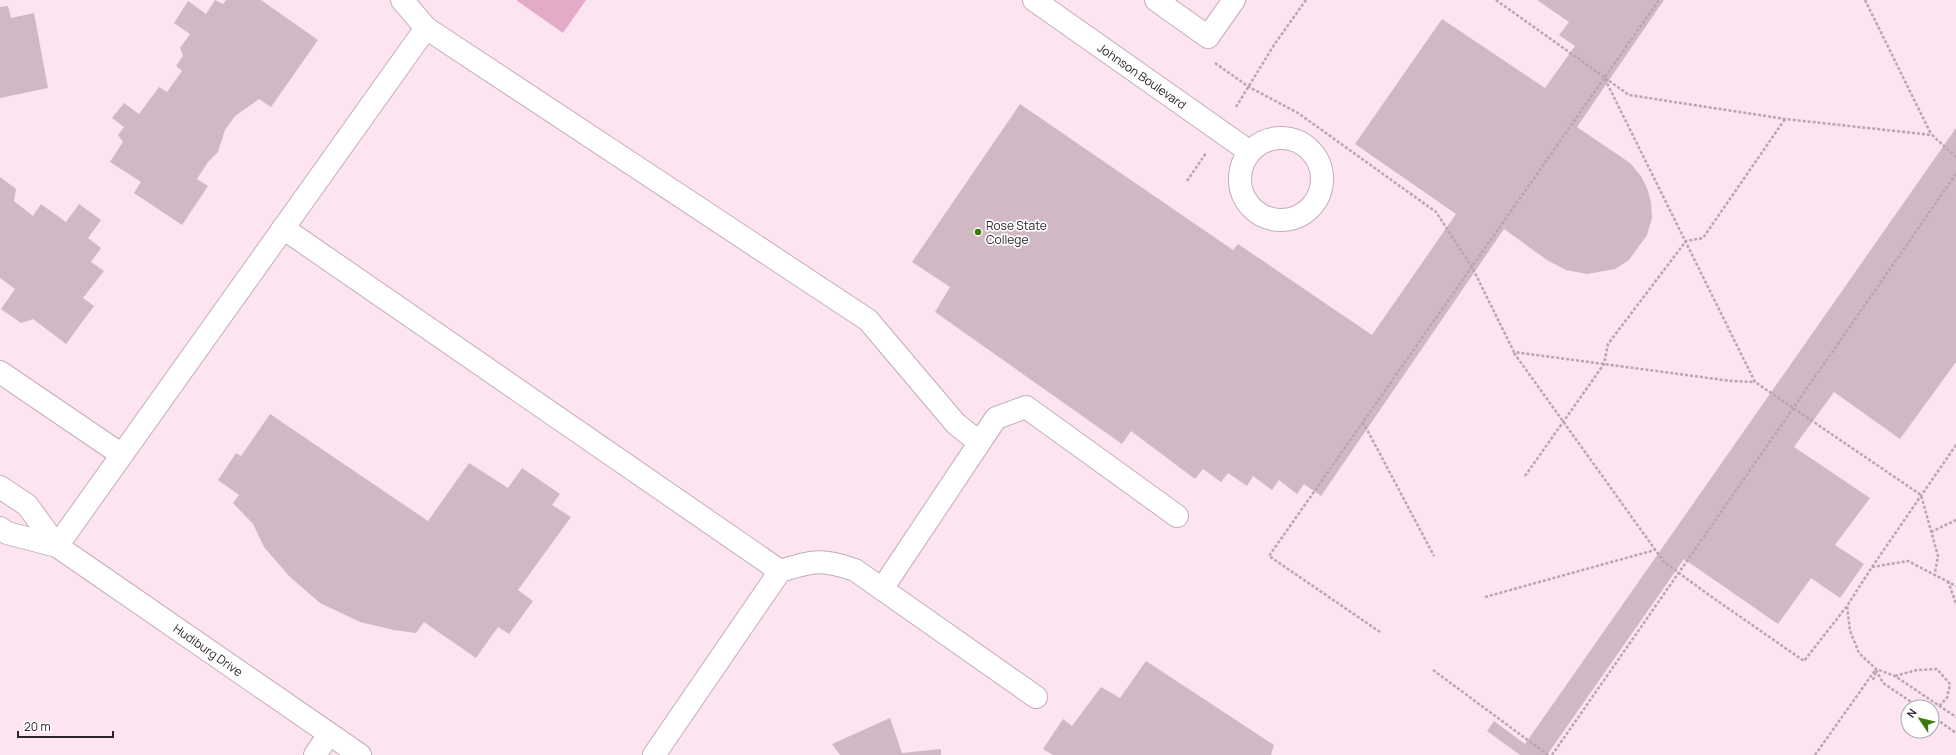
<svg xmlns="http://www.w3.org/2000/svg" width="1956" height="755" font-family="Manrope,sans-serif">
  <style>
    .green { fill: #e2acc9 }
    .building { fill: #d1b8c5 }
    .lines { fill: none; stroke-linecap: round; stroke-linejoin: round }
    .minor-casing { stroke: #c4acb8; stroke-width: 24 }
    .path { stroke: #b9a6b0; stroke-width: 2.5; stroke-dasharray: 3 2; stroke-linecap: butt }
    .minor { stroke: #fff; stroke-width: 22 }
    .poi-dot { fill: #3d780e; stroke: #fff; stroke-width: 1.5 }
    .labels { text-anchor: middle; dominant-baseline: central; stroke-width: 3.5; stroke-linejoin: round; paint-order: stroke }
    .street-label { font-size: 12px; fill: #2d2429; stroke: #fff }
    .poi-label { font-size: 12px; fill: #2d2429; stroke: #fff; text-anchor: start }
  </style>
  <rect width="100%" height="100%" fill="#fde4f1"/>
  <path class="green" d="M516 0H586L563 33Z"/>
  <g class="building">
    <path d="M215 0 223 4 226 0H261L318 40 271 107 259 99 235 116 225 130 218 152 208 162 197 179 208 186 182 225 134 193 141 182 110 162 123 142 118 135 124 127 112 118 124 103 139 114 159 87 167 92 182 71 176 66 183 56 180 48 190 34 174 23 188 1 206 14Z"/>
    <path d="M1537 0H1664L1577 127 1630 163 1641 176 1647 188 1651 202 1652 218 1647 235 1629 260 1615 269 1587 274 1566 270 1547 260 1504 229 1321 496 1304 484 1297 494 1279 480 1272 490 1253 476 1247 486 1228 473 1221 482 1203 469 1195 479 1131 431 1122 444 935 312 950 287 912 262 1020 104 1233 250 1238 244 1372 335 1456 214 1355 144 1442 19 1545 88 1575 46 1559 35 1569 22Z"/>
    <path d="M8 6 11 18 34 13 48 88 0 98V7Z"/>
    <path d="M1956 128V362L1900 439 1834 392 1794 447 1870 498 1835 545 1864 564 1840 598 1811 578 1778 624 1684 559 1547 755H1520L1487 731 1494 721 1525 744Z"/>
    <path d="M0 177 16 189 14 201 33 216 41 204 66 222 79 204 101 220 88 238 101 248 91 262 104 271 83 298 94 306 66 344 33 319 21 323 1 309 15 289 0 278Z"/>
    <path d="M270 414 428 521 469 463 508 488 522 468 560 494 552 505 571 517 518 590 533 601 509 634 498 627 476 658 424 622 416 633 394 630 360 622 320 603 289 576 264 547 253 524 233 503 239 495 218 480 236 453 241 456Z"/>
    <path d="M1146 661 1274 745 1271 755H1053L1043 749 1063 719 1072 726 1101 687 1120 698Z"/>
    <path d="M890 718 902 753 941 749V755H840L832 744Z"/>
  </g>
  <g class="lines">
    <g class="minor-casing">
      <g id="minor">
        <path d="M402 0 426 28"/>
        <path d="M1034 0 1250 152"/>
        <path d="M1156 0 1208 37 1234 0"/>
        <circle cx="1281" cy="179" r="41"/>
        <path d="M283 228 780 571"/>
        <path d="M0 372 122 455"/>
        <path d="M0 487 27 505 57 546 360 755"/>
        <path d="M0 528 7 533 57 546"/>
        <path d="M57 546 426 28 868 320 956 424 979 442"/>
        <path d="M882 589 996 418 1026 407 1177 516"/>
        <path d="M315 755 329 734"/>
        <path d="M654 755 780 571C813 561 821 558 855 570L1036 697"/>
      </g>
    </g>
    <g class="path">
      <path d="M1496 0 1604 77 1755 382 1921 495 1938 556 1935 573"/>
      <path d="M1865 0 1931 134"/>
      <path d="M1215 63 1249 87 1298 113 1436 212 1472 267 1514 352 1731 381 1755 382"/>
      <path d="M1605 78 1629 95 1785 119 1932 135 1956 157"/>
      <path d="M1236 107 1274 45 1306 0"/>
      <path d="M1187 181 1206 153"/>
      <path d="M1514 353 1664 562 1709 595 1804 661 1847 606"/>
      <path d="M1363 422 1434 556"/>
      <path d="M1956 445 1872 567 1847 606 1850 631 1859 653 1876 669 1895 676 1956 717"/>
      <path d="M1525 476 1604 364 1608 344 1686 241 1703 238 1785 119"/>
      <path d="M1931 532 1956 520"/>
      <path d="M1872 567 1908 561 1956 586"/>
      <path d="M1948 581 1956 604"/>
      <path d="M1485 597 1655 550"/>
      <path d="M1380 632 1269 556 1659 0"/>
      <path d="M1433 670 1548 755"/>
      <path d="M1876 670 1883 683 1919 707"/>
      <path d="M1895 676 1917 670 1937 669 1950 684 1947 698 1939 706"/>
      <path d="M1873 680 1876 672"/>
      <path d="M1932 716 1956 733"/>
      <path d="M1552 755 1956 174"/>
      <path d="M1815 755 1876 669"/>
    </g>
    <use href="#minor" class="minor"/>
  </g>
  <circle class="poi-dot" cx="978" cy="232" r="4"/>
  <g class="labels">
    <g class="street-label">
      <text transform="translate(1142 76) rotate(35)">Johnson Boulevard</text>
      <text transform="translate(208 650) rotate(35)">Hudiburg Drive</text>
    </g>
    <g class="poi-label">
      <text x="986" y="225">Rose State<tspan x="986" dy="14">College</tspan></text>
    </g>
  </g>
  <g transform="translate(1920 719) rotate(305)"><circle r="19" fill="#ffffff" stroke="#aba7a9"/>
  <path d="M0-3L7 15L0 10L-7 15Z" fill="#3d780e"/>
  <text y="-6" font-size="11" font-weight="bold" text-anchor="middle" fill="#2d2429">N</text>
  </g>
  <path d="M18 731v6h95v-6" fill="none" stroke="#2d2429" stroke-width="2"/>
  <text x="24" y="731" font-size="12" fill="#2d2429" stroke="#ffffff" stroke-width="3" paint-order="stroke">20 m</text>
</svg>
